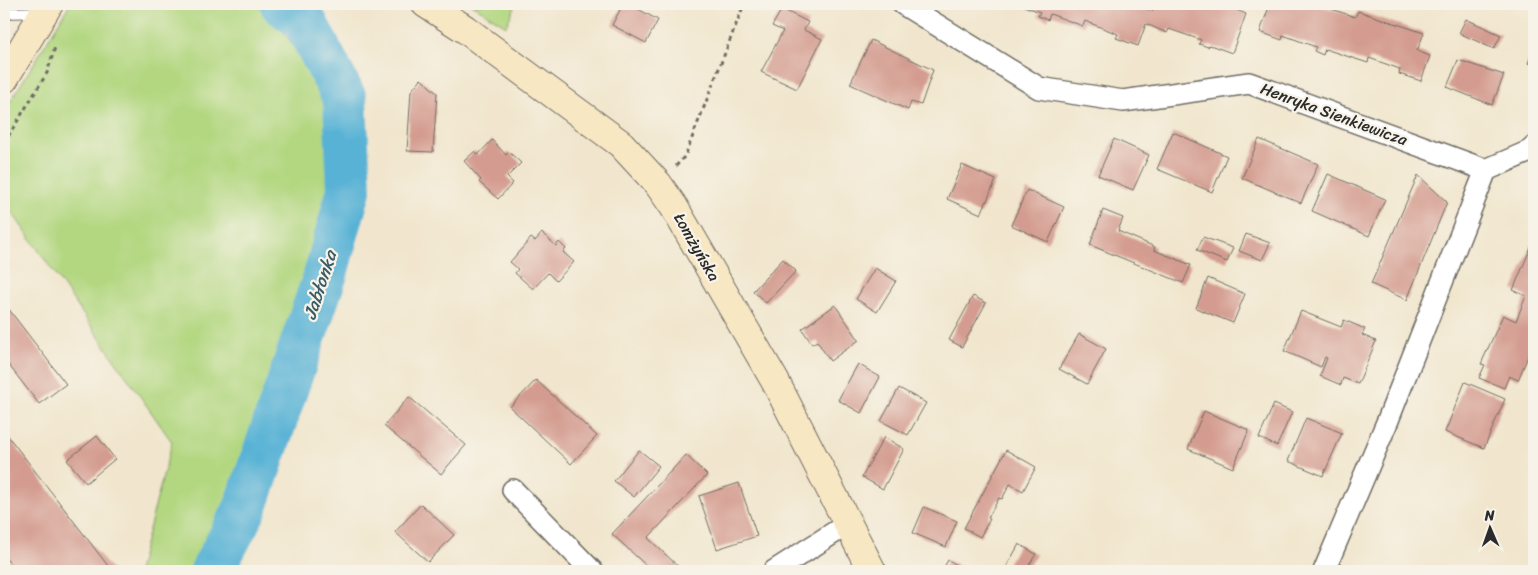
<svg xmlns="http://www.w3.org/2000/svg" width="1538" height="575" font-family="Sriracha,sans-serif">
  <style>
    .green { fill: #b2d780; stroke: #6e8156 }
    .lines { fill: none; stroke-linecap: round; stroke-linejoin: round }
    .river { stroke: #58b2d6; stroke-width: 44 }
    .building { fill: #d49c90 }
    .lane-casing { stroke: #706c64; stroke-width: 12 }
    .street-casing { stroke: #706c64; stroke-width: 24 }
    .secondary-casing { stroke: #706c64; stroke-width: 30 }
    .path { stroke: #706c64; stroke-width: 3; stroke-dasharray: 4 4; stroke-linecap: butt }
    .lane { stroke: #fff; stroke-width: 10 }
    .street { stroke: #fff; stroke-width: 21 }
    .secondary { stroke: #f8e7c3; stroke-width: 28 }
    .labels { text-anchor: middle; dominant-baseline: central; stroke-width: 4.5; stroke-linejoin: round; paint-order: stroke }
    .street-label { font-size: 16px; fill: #2b2b2b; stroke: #f7f3e8 }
    .water-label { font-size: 18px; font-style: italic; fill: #3b5a67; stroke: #f7f3e8 }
  </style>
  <rect width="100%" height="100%" fill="#f7f3e8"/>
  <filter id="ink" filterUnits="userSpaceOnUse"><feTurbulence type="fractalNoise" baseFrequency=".02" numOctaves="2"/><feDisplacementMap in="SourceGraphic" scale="10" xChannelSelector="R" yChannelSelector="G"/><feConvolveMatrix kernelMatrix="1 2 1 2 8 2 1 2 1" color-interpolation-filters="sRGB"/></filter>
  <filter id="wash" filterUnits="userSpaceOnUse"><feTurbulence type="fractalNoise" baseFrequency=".0096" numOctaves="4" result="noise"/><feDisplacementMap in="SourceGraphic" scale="20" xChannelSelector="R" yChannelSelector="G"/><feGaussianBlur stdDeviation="1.12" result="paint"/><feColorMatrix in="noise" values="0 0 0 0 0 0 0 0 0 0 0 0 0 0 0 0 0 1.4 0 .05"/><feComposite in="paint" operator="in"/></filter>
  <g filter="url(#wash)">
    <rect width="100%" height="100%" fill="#f1e6cd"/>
    <g class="green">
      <path d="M70 4H260L269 10 329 99 332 163 318 248 223 513 195 571H138L172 442 4 201V112Z"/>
      <path d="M471 4H516L506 26Z"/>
    </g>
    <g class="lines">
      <path class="river" d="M212 571 245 509 325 276 349 190 345 99 304 20 282 4"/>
    </g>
    <g id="blocks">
      <g class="building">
        <path d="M623 4H629L658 20 646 43 612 25Z"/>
        <path d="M1018 4H1139V6L1152 11 1155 4H1222L1246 14 1232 53 1210 45 1208 47 1199 44 1201 40 1169 29 1167 33 1146 24 1138 46 1116 38 1118 34 1085 21 1083 26 1050 14 1048 20 1038 16 1040 12Z"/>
        <path d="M1270 4H1317L1355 17 1358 11 1424 33 1417 51 1430 56 1421 81 1399 74 1400 69 1369 58 1368 63 1325 49 1323 55 1314 51 1316 47 1283 35 1282 40 1260 32Z"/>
        <path d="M782 9 808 22 804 30 822 39 797 89 761 72 783 31 772 26Z"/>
        <path d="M1466 19 1501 35 1494 49 1459 33Z"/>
        <path d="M871 40 933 70 921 105 911 102 908 110 850 84Z"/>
        <path d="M1534 48V65L1528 63Z"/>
        <path d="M1458 60 1504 75 1492 105 1447 87Z"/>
        <path d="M421 79 437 93 433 152 407 151 411 91Z"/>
        <path d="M1173 132 1227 156 1212 192 1157 169Z"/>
        <path d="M1114 139 1149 155 1133 190 1098 175Z"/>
        <path d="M1259 139 1318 164 1301 203 1242 178Z"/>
        <path d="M492 140 506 155 509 152 521 163 507 177 513 183 498 199 479 182 481 180 464 161 475 151 478 155Z"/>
        <path d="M962 165 996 180 981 214 947 199Z"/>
        <path d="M1328 174 1385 199 1369 236 1312 211Z"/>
        <path d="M1418 175 1447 202 1407 300 1371 284Z"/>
        <path d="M1027 190 1064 207 1048 242 1011 225Z"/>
        <path d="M1103 210 1123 218 1118 231 1155 247 1154 250 1191 265 1183 283 1090 245Z"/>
        <path d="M542 233 556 246 559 242 566 249 563 252 574 262 556 281 548 273 533 289 515 273 518 269 510 262 531 238 535 241Z"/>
        <path d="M1246 234 1270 243 1262 260 1239 251Z"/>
        <path d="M1203 237 1233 248 1227 262 1197 250Z"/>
        <path d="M1534 240V342L1518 380 1509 376 1504 388 1479 378 1485 365 1481 364 1503 315 1516 321 1526 296 1513 290Z"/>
        <path d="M783 259 796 271 766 303 753 291Z"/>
        <path d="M875 268 896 281 877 312 856 299Z"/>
        <path d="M1208 278 1245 294 1233 323 1196 308Z"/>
        <path d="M973 296 986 303 962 347 949 340Z"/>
        <path d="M4 303 66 384 39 404 4 359Z"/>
        <path d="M835 305 859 340 830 361 817 341 812 344 802 329Z"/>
        <path d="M1301 311 1341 327 1344 320 1365 329 1362 335 1376 341 1358 384 1343 378 1341 385 1320 376 1327 358 1325 357 1321 367 1284 351Z"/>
        <path d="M1079 334 1106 349 1087 384 1059 369Z"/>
        <path d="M858 364 880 377 861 413 838 400Z"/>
        <path d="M536 380 597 436 571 464 510 407Z"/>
        <path d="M1465 382 1505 399 1484 448 1445 432Z"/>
        <path d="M899 388 926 403 908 435 881 421Z"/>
        <path d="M409 397 466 445 441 474 384 426Z"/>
        <path d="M1274 404 1292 412 1277 446 1259 438Z"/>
        <path d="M1204 411 1249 430 1233 468 1188 449Z"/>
        <path d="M1306 418 1342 433 1323 476 1288 461Z"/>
        <path d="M4 431 62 506 112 571H16L4 556Z"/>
        <path d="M97 436 115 459 86 483 67 460Z"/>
        <path d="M884 437 904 449 883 489 862 477Z"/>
        <path d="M639 450 659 466 634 497 614 481Z"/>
        <path d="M1006 450 1036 467 1023 491 1010 484 1002 499 999 498 988 518 990 519 980 537 964 528Z"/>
        <path d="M686 455 707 475 648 538 680 568 677 571H652L612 534Z"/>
        <path d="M739 483 757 536 717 549 699 496Z"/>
        <path d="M421 504 454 535 428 562 395 532Z"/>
        <path d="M924 507 957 521 946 547 913 533Z"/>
        <path d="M1019 544 1036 554 1028 567 1033 569 1032 571H1004Z"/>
        <path d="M948 560 968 571H942Z"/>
      </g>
    </g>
  </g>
  <g filter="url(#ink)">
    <use href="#blocks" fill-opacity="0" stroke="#706c64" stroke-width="1"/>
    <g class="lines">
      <g class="lane-casing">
        <path id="lane" d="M4 13 41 12"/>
      </g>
      <g class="street-casing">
        <g id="street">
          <path d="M903 4 1039 88 1123 101 1249 83 1486 170"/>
          <path d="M513 490 592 571"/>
          <path d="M774 571 849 523"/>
          <path d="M1324 571 1388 420 1486 170 1530 151 1534 147"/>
        </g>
      </g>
      <g class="secondary-casing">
        <g id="secondary">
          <path d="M426 4 465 29 621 144 658 184 674 207 775 381 872 571"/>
          <path d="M4 79 49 4"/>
        </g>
      </g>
      <g class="path">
        <path d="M395 4 401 8"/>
        <path d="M4 143 47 73 55 47"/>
        <path d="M676 166 685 156 744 4"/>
      </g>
      <use href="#lane" class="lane"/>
      <use href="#street" class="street"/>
      <use href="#secondary" class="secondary"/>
    </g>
  </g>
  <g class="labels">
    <g class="street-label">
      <text transform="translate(1334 114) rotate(20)">Henryka Sienkiewicza</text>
      <text transform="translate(697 247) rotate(60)">Łomżyńska</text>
    </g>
    <g class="water-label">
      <text transform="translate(320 285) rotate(-72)">Jabłonka</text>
    </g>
  </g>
  <rect width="1538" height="575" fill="none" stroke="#f7f3e8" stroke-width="20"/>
  <g transform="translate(1490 528) rotate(358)" stroke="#f7f3e8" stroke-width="4" paint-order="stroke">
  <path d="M0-4L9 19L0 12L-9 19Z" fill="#2b2b2b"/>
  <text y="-8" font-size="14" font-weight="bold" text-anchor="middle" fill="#2b2b2b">N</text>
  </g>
</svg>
